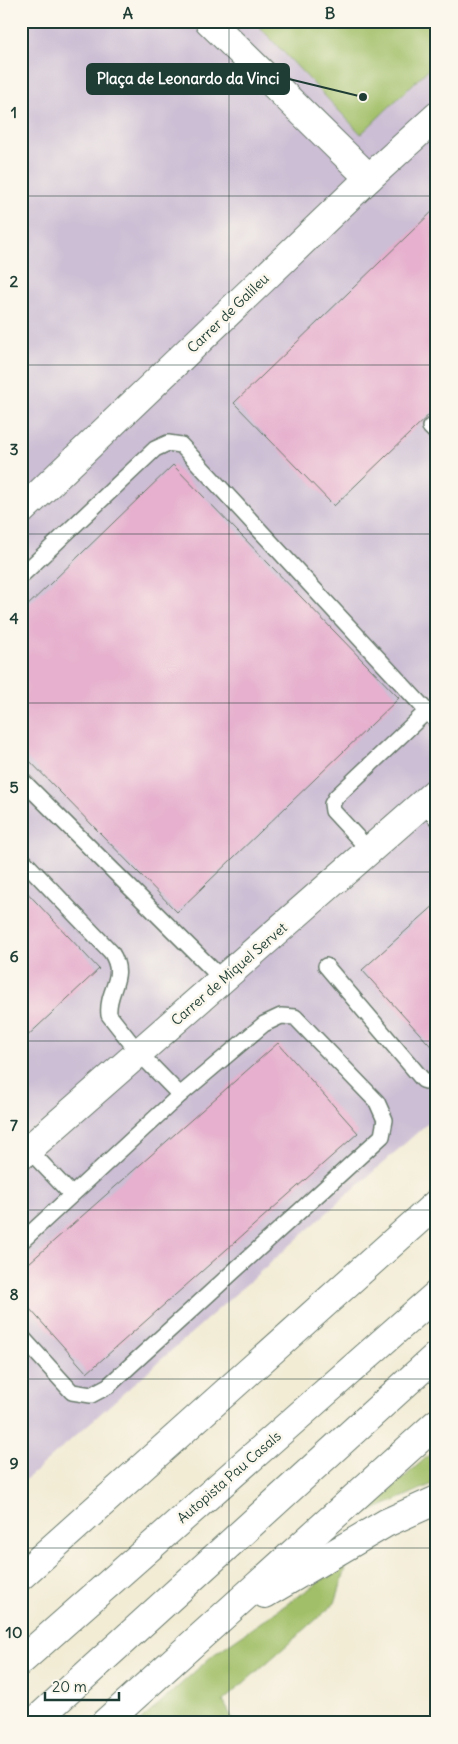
<svg xmlns="http://www.w3.org/2000/svg" width="458" height="1744" font-family="Delius,sans-serif">
  <style>
    .industrial { fill: #ccbed4 }
    .green { fill: #a1bf67; stroke: #607e4e }
    .building { fill: #e6b0ce }
    .lines { fill: none; stroke-linecap: round; stroke-linejoin: round }
    .service-casing { stroke: #697a6c; stroke-width: 18 }
    .minor-casing { stroke: #697a6c; stroke-width: 30 }
    .trunk-casing { stroke: #697a6c; stroke-width: 30 }
    .motorway-casing { stroke: #697a6c; stroke-width: 30 }
    .service { stroke: #fff; stroke-width: 15 }
    .minor { stroke: #fff; stroke-width: 28 }
    .trunk { stroke: #fff; stroke-width: 28 }
    .motorway { stroke: #fff; stroke-width: 28 }
    .grid { fill: none; stroke: #1f3d34; stroke-width: 1; stroke-opacity: 0.55 }
    .labels { text-anchor: middle; dominant-baseline: central; stroke-width: 5; stroke-linejoin: round; paint-order: stroke }
    .street-label { font-size: 14px; fill: #1f3d34; stroke: #fbf7ec }
    .leader { fill: none; stroke: #1f3d34; stroke-width: 2 }
    .callout-dot { fill: #1f3d34; stroke: #fbf7ec; stroke-width: 2 }
    .callout { fill: #1f3d34; stroke: #1f3d34; stroke-width: 2 }
    .callout-label { font-size: 15px; text-anchor: middle; font-weight: bold; fill: #fff }
    .neatline { fill: none; stroke: #1f3d34; stroke-width: 2 }
    .grid-label { font-size: 16px; text-anchor: middle; font-weight: bold; fill: #1f3d34 }
  </style>
  <rect width="100%" height="100%" fill="#fbf7ec"/>
  <filter id="ink" filterUnits="userSpaceOnUse"><feTurbulence type="fractalNoise" baseFrequency=".02" numOctaves="2"/><feDisplacementMap in="SourceGraphic" scale="10" xChannelSelector="R" yChannelSelector="G"/><feConvolveMatrix kernelMatrix="1 2 1 2 8 2 1 2 1" color-interpolation-filters="sRGB"/></filter>
  <filter id="wash" filterUnits="userSpaceOnUse"><feTurbulence type="fractalNoise" baseFrequency=".0096" numOctaves="4" result="noise"/><feDisplacementMap in="SourceGraphic" scale="20" xChannelSelector="R" yChannelSelector="G"/><feGaussianBlur stdDeviation="1.12" result="paint"/><feColorMatrix in="noise" values="0 0 0 0 0 0 0 0 0 0 0 0 0 0 0 0 0 1.4 0 .05"/><feComposite in="paint" operator="in"/></filter>
  <g filter="url(#wash)">
    <rect width="100%" height="100%" fill="#f2ecd5"/>
    <path class="industrial" d="M21 21H437V1115L21 1484Z"/>
    <g class="green">
      <path d="M254 21H437V61L361 134Z"/>
      <path d="M437 1448V1482L360 1516Z"/>
      <path d="M348 1562 335 1603 223 1701 235 1723H138L213 1655Z"/>
    </g>
    <g id="blocks">
      <g class="building">
        <path d="M437 207V407L334 506 234 403Z"/>
        <path d="M173 465 399 698 177 912 21 752V612Z"/>
        <path d="M21 886 99 969 21 1042Z"/>
        <path d="M437 903V1053L362 970Z"/>
        <path d="M278 1043 358 1133 87 1373 21 1299V1270Z"/>
      </g>
    </g>
  </g>
  <g filter="url(#ink)">
    <use href="#blocks" fill-opacity="0" stroke="#697a6c" stroke-width="1"/>
    <g class="lines">
      <g class="service-casing">
        <g id="service">
          <path d="M430 427 437 434"/>
          <path d="M21 576 155 449 168 443 181 445 437 722"/>
          <path d="M21 779 222 979"/>
          <path d="M423 803 437 819"/>
          <path d="M369 850 333 811 332 804 336 797 427 711"/>
          <path d="M21 858 111 952C128 978 106 990 109 1015L139 1053 180 1095"/>
          <path d="M326 966 423 1080 437 1084"/>
          <path d="M29 1150 71 1194"/>
          <path d="M21 1242 180 1095 264 1024 281 1016 295 1017 377 1102 385 1120 382 1136 108 1386 91 1395 72 1392 21 1336"/>
        </g>
      </g>
      <g class="minor-casing">
        <g id="minor">
          <path d="M209 21 369 178"/>
          <path d="M21 511 369 178 437 116"/>
          <path d="M21 1156 437 791"/>
        </g>
      </g>
      <g class="trunk-casing">
        <g id="trunk">
          <path d="M21 1576 437 1203"/>
          <path d="M265 1594 386 1523 437 1500"/>
          <path d="M105 1723 437 1423"/>
        </g>
      </g>
      <g class="motorway-casing">
        <g id="motorway">
          <path d="M21 1661 437 1294"/>
          <path d="M33 1723 437 1355"/>
        </g>
      </g>
      <use href="#service" class="service"/>
      <use href="#minor" class="minor"/>
      <use href="#trunk" class="trunk"/>
      <use href="#motorway" class="motorway"/>
    </g>
  </g>
  <path class="grid" d="M229 21V1723M21 196H437M21 365H437M21 534H437M21 703H437M21 872H437M21 1041H437M21 1210H437M21 1379H437M21 1548H437"/>
  <g class="labels">
    <g class="street-label">
      <text transform="translate(228 313) rotate(-44)">Carrer de Galileu</text>
      <text transform="translate(229 974) rotate(-41)">Carrer de Miquel Servet</text>
      <text transform="translate(229 1477) rotate(-41)">Autopista Pau Casals</text>
    </g>
  </g>
  <path class="leader" d="M363 97L289 79"/>
  <circle class="callout-dot" cx="363" cy="97" r="5"/>
  <rect class="callout" x="87" y="64" width="202" height="30" rx="5"/>
  <g class="callout-label">
    <text x="188" y="84">Plaça de Leonardo da Vinci</text>
  </g>
  <rect width="458" height="1744" fill="none" stroke="#fbf7ec" stroke-width="55"/>
  <path d="M45 1692v8h74v-8" fill="none" stroke="#1f3d34" stroke-width="2.5"/>
  <text x="52" y="1692" font-size="15" fill="#1f3d34" stroke="#fbf7ec" stroke-width="4" paint-order="stroke">20 m</text>
  <rect x="28" y="28" width="402" height="1688" class="neatline"/>
  <g class="grid-label">
    <text x="128" y="19">A</text>
    <text x="330" y="19">B</text>
    <text x="14" y="118">1</text>
    <text x="14" y="287">2</text>
    <text x="14" y="455">3</text>
    <text x="14" y="624">4</text>
    <text x="14" y="793">5</text>
    <text x="14" y="962">6</text>
    <text x="14" y="1131">7</text>
    <text x="14" y="1300">8</text>
    <text x="14" y="1469">9</text>
    <text x="14" y="1638">10</text>
  </g>
</svg>
